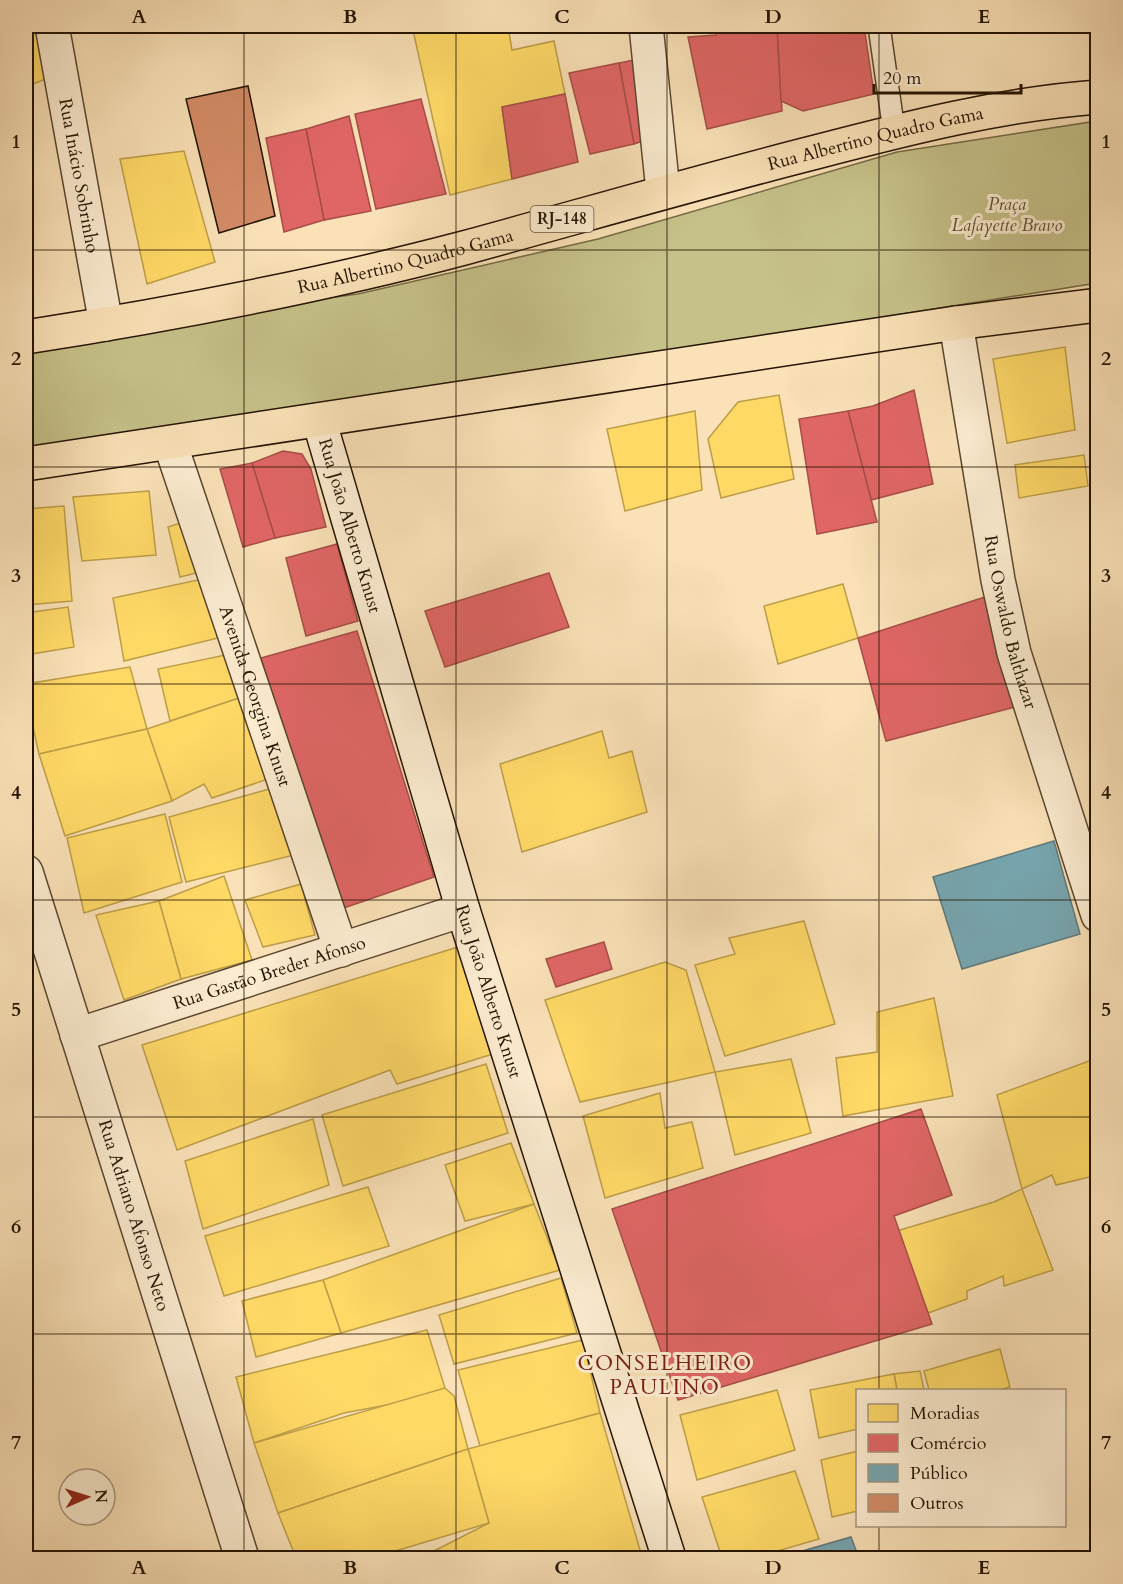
<svg xmlns="http://www.w3.org/2000/svg" width="1123" height="1584" font-family="Cardo,serif">
  <style>
    .green { fill: #c6c189; stroke: #746a45; stroke-width: 1.5 }
    .homes { fill: #ffd966; stroke: #bd9e48; stroke-width: 1.5 }
    .shops { fill: #e06666; stroke: #a74d48; stroke-width: 1.5 }
    .public { fill: #76a5af; stroke: #5d797b; stroke-width: 1.5 }
    .building { fill: #d38c67; stroke: #231301; stroke-width: 1.5 }
    .lines { fill: none; stroke-linecap: round; stroke-linejoin: round }
    .lane-casing { stroke: #59462e; stroke-width: 24 }
    .street-casing { stroke: #59462e; stroke-width: 36 }
    .secondary-casing { stroke: #231301; stroke-width: 36 }
    .primary-casing { stroke: #231301; stroke-width: 36 }
    .lane { stroke: #fcecd0; stroke-width: 21 }
    .street { stroke: #fcecd0; stroke-width: 33 }
    .secondary { stroke: #fcecd0; stroke-width: 33 }
    .primary { stroke: #fae1b7; stroke-width: 33 }
    .grid { fill: none; stroke: #231301; stroke-width: 1.5; stroke-opacity: 0.55 }
    .labels { text-anchor: middle; dominant-baseline: central; stroke-width: 6; stroke-linejoin: round; paint-order: stroke }
    .shield { fill: #fcecd0; stroke: #64543f; stroke-width: 1.5 }
    .shield-label { font-size: 16px; font-weight: bold; fill: #231301 }
    .street-label { font-size: 18px; fill: #231301; stroke: #fcecd0 }
    .park-label { font-size: 18px; font-style: italic; fill: #5c5031; stroke: #fcecd0 }
    .quarter-label { font-size: 21px; letter-spacing: 1.5px; fill: #7a1f14; stroke: #fcecd0 }
    .neatline { fill: none; stroke: #231301; stroke-width: 2 }
    .grid-label { font-size: 20px; text-anchor: middle; font-weight: bold; fill: #231301 }
  </style>
  <rect width="100%" height="100%" fill="#fae1b7"/>
  <filter id="stains"><feTurbulence type="fractalNoise" baseFrequency=".00333" numOctaves="4"/><feColorMatrix values="0 0 0 0 .2 0 0 0 0 .09 0 0 0 0 .02 0 0 0 .5 -.17"/></filter>
  <radialGradient id="worn" r=".72"><stop offset=".6" stop-color="#630" stop-opacity="0"/><stop offset="1" stop-color="#630" stop-opacity=".3"/></radialGradient>
  <path class="green" d="M1097 121V283L26 454V349L245 309 358 294 598 239 897 152Z"/>
  <g class="homes">
    <path d="M26 26H34L48 78 26 87Z"/>
    <path d="M412 26H508L512 50 554 41 565 94 502 107 512 179 450 195Z"/>
    <path d="M184 151 215 262 147 284 120 159Z"/>
    <path d="M1065 347 1075 430 1007 443 993 359Z"/>
    <path d="M779 395 794 479 721 498 708 439 738 402Z"/>
    <path d="M695 411 702 490 625 511 607 429Z"/>
    <path d="M1084 455 1088 486 1019 498 1015 465Z"/>
    <path d="M149 491 156 555 82 561 73 497Z"/>
    <path d="M64 506 72 601 26 605V509Z"/>
    <path d="M187 521 204 571 180 577 168 527Z"/>
    <path d="M207 578 226 636 124 661 113 598Z"/>
    <path d="M843 584 858 638 778 664 764 606Z"/>
    <path d="M68 607 74 647 26 655V613Z"/>
    <path d="M230 654 245 696 170 721 158 669Z"/>
    <path d="M130 667 147 729 39 754 26 696V684Z"/>
    <path d="M245 696 271 778 212 798 204 784 172 801 147 729Z"/>
    <path d="M147 729 172 801 65 836 39 754Z"/>
    <path d="M602 731 609 758 632 751 647 812 522 852 500 764Z"/>
    <path d="M273 788 294 855 186 882 169 817Z"/>
    <path d="M165 814 182 882 84 913 67 838Z"/>
    <path d="M224 876 252 960 181 979 159 901Z"/>
    <path d="M301 884 315 935 263 947 245 900Z"/>
    <path d="M159 901 181 979 124 1000 96 915Z"/>
    <path d="M804 921 835 1024 725 1056 695 965 735 954 729 938Z"/>
    <path d="M458 947 496 1053 397 1084 390 1070 177 1150 142 1045Z"/>
    <path d="M665 962 686 970 715 1072 580 1102 545 1000Z"/>
    <path d="M934 998 953 1096 843 1116 836 1058 877 1052V1012Z"/>
    <path d="M1097 1058 1098 1175 1056 1185 1052 1175 1022 1189 997 1095Z"/>
    <path d="M791 1059 811 1133 735 1155 715 1072Z"/>
    <path d="M486 1064 508 1133 343 1186 322 1115Z"/>
    <path d="M660 1093 665 1128 692 1122 703 1168 605 1198 583 1116Z"/>
    <path d="M313 1119 329 1185 203 1229 185 1161Z"/>
    <path d="M511 1143 534 1204 465 1221 445 1165Z"/>
    <path d="M368 1187 389 1246 224 1296 205 1236Z"/>
    <path d="M1022 1189 1053 1270 1004 1286 1003 1276 967 1291V1299L928 1313 890 1233 994 1202Z"/>
    <path d="M534 1204 560 1270 341 1333 323 1280Z"/>
    <path d="M561 1278 577 1333 454 1364 439 1315Z"/>
    <path d="M323 1280 341 1333 256 1357 242 1301Z"/>
    <path d="M427 1330 445 1388 408 1401 344 1413 254 1443 236 1377Z"/>
    <path d="M583 1340 600 1413 480 1446 458 1370Z"/>
    <path d="M1000 1349 1010 1387 999 1390H929L924 1371Z"/>
    <path d="M920 1371 924 1390H897L894 1374Z"/>
    <path d="M894 1374 897 1390H858V1429L819 1438 810 1390Z"/>
    <path d="M445 1388 454 1396 468 1449 278 1513 254 1443Z"/>
    <path d="M777 1390 795 1450 697 1480 680 1415Z"/>
    <path d="M600 1413 642 1557 434 1558 432 1552 489 1523 468 1449Z"/>
    <path d="M468 1449 489 1523 372 1558H296L278 1513Z"/>
    <path d="M858 1451V1511L832 1517 821 1460Z"/>
    <path d="M795 1471 819 1539 753 1558H722L702 1497Z"/>
    <path d="M432 1552 434 1558H411Z"/>
  </g>
  <g class="shops">
    <path d="M715 26H777L782 111 707 129 688 37 716 35Z"/>
    <path d="M777 26H864L874 94 803 111 781 101Z"/>
    <path d="M639 59 655 137 634 144 619 63Z"/>
    <path d="M619 63 634 144 590 154 569 73Z"/>
    <path d="M565 94 578 162 512 179 502 107Z"/>
    <path d="M421 99 446 194 376 209 355 114Z"/>
    <path d="M349 116 371 211 324 220 306 129Z"/>
    <path d="M306 129 324 220 284 232 266 138Z"/>
    <path d="M914 390 933 484 871 500 848 411 873 406Z"/>
    <path d="M848 411 877 522 817 534 799 419Z"/>
    <path d="M283 451 302 454 311 469 326 527 275 538 252 463Z"/>
    <path d="M252 463 275 538 243 547 220 469Z"/>
    <path d="M337 544 358 621 306 636 286 558Z"/>
    <path d="M549 573 569 627 445 667 425 611Z"/>
    <path d="M985 597 1019 706 886 741 858 638Z"/>
    <path d="M357 631 434 877 335 911 261 658Z"/>
    <path d="M604 942 612 969 556 987 546 959Z"/>
    <path d="M921 1109 952 1195 894 1216 932 1324 678 1400 612 1209Z"/>
  </g>
  <g class="public">
    <path d="M1054 841 1080 934 962 969 933 877Z"/>
    <path d="M851 1537 859 1558H778Z"/>
  </g>
  <path class="building" d="M248 86 275 216 219 233 186 99Z"/>
  <g class="lines">
    <g class="lane-casing">
      <path id="lane" d="M879 26 894 131"/>
    </g>
    <g class="street-casing">
      <g id="street">
        <path id="s1" d="M52 26 106 324"/>
        <path d="M646 26 663 191"/>
        <path id="s2" d="M956 323 998 580 1014 653 1098 915"/>
        <path id="s3" d="M170 443 341 950"/>
        <path id="s4" d="M26 872 242 1558"/>
        <path id="s5" d="M77 1035 463 910"/>
      </g>
    </g>
    <g class="secondary-casing">
      <g id="secondary">
        <path id="s6" d="M319 420 463 910 669 1558"/>
      </g>
    </g>
    <g class="primary-casing">
      <g id="primary">
        <path id="s7" d="M26 337C173 314 320 286 464 248 581 216 698 182 816 152 908 128 1002 104 1098 97"/>
        <path d="M26 464 956 323 1098 305"/>
      </g>
    </g>
    <use href="#lane" class="lane"/>
    <use href="#street" class="street"/>
    <use href="#secondary" class="secondary"/>
    <use href="#primary" class="primary"/>
  </g>
  <path class="grid" d="M244 26V1558M456 26V1558M667 26V1558M879 26V1390M26 250H1098M26 467H1098M26 684H1098M26 900H1098M26 1117H1098M26 1334H1098M879 1526V1558"/>
  <g class="labels">
    <rect class="shield" x="530.5" y="206" width="63" height="26" rx="4.5"/>
    <g class="shield-label">
      <text x="562" y="219">RJ-148</text>
    </g>
    <g class="street-label">
      <text stroke="none"><textPath href="#s7" startOffset="873">Rua Albertino Quadro Gama</textPath></text>
      <text stroke="none"><textPath href="#s1" startOffset="152">Rua Inácio Sobrinho</textPath></text>
      <text stroke="none"><textPath href="#s7" startOffset="387">Rua Albertino Quadro Gama</textPath></text>
      <text stroke="none"><textPath href="#s6" startOffset="110">Rua João Alberto Knust</textPath></text>
      <text stroke="none"><textPath href="#s2" startOffset="304">Rua Oswaldo Balthazar</textPath></text>
      <text stroke="none"><textPath href="#s3" startOffset="267">Avenida Georgina Knust</textPath></text>
      <text stroke="none"><textPath href="#s5" startOffset="202">Rua Gastão Breder Afonso</textPath></text>
      <text stroke="none"><textPath href="#s6" startOffset="596">Rua João Alberto Knust</textPath></text>
      <text stroke="none"><textPath href="#s4" startOffset="360">Rua Adriano Afonso Neto</textPath></text>
    </g>
    <g class="park-label">
      <text x="1007" y="204">Praça<tspan x="1007" dy="21">Lafayette Bravo</tspan></text>
    </g>
    <g class="quarter-label">
      <text x="665" y="1363">CONSELHEIRO<tspan x="665" dy="24">PAULINO</tspan></text>
    </g>
  </g>
  <rect width="1123" height="1584" fill="none" stroke="#fae1b7" stroke-width="66"/>
  <rect x="856" y="1389" width="210" height="138" fill="#fcecd0" stroke="#a5957d" stroke-width="1.5"/>
  <rect x="868" y="1404" width="30" height="18" fill="#ffd966" stroke="#a5957d" stroke-width="1.5"/>
  <text x="910" y="1419" font-size="18" fill="#231301">Moradias</text>
  <rect x="868" y="1434" width="30" height="18" fill="#e06666" stroke="#a5957d" stroke-width="1.5"/>
  <text x="910" y="1449" font-size="18" fill="#231301">Comércio</text>
  <rect x="868" y="1464" width="30" height="18" fill="#76a5af" stroke="#a5957d" stroke-width="1.5"/>
  <text x="910" y="1479" font-size="18" fill="#231301">Público</text>
  <rect x="868" y="1494" width="30" height="18" fill="#d38c67" stroke="#a5957d" stroke-width="1.5"/>
  <text x="910" y="1509" font-size="18" fill="#231301">Outros</text>
  <g transform="translate(87 1497) rotate(87)"><circle r="28" fill="#fcecd0" stroke="#a5957d" stroke-width="1.5"/>
  <path d="M0-4.5L10 22L0 15L-10 22Z" fill="#8f2418"/>
  <text y="-9" font-size="16" font-weight="bold" text-anchor="middle" fill="#231301">N</text>
  </g>
  <path d="M874 84v9h147v-9" fill="none" stroke="#231301" stroke-width="3"/>
  <text x="883" y="84" font-size="18" fill="#231301" stroke="#fcecd0" stroke-width="4.5" paint-order="stroke">20 m</text>
  <rect x="33" y="33" width="1057" height="1518" class="neatline"/>
  <g class="grid-label">
    <text x="139" y="23">A</text>
    <text x="350" y="23">B</text>
    <text x="562" y="23">C</text>
    <text x="773" y="23">D</text>
    <text x="984" y="23">E</text>
    <text x="16" y="148">1</text>
    <text x="1106" y="148">1</text>
    <text x="16" y="365">2</text>
    <text x="1106" y="365">2</text>
    <text x="16" y="582">3</text>
    <text x="1106" y="582">3</text>
    <text x="16" y="799">4</text>
    <text x="1106" y="799">4</text>
    <text x="16" y="1016">5</text>
    <text x="1106" y="1016">5</text>
    <text x="16" y="1233">6</text>
    <text x="1106" y="1233">6</text>
    <text x="16" y="1449">7</text>
    <text x="1106" y="1449">7</text>
    <text x="139" y="1574">A</text>
    <text x="350" y="1574">B</text>
    <text x="562" y="1574">C</text>
    <text x="773" y="1574">D</text>
    <text x="984" y="1574">E</text>
  </g>
  <rect width="100%" height="100%" filter="url(#stains)"/>
  <rect width="100%" height="100%" fill="url(#worn)"/>
</svg>
